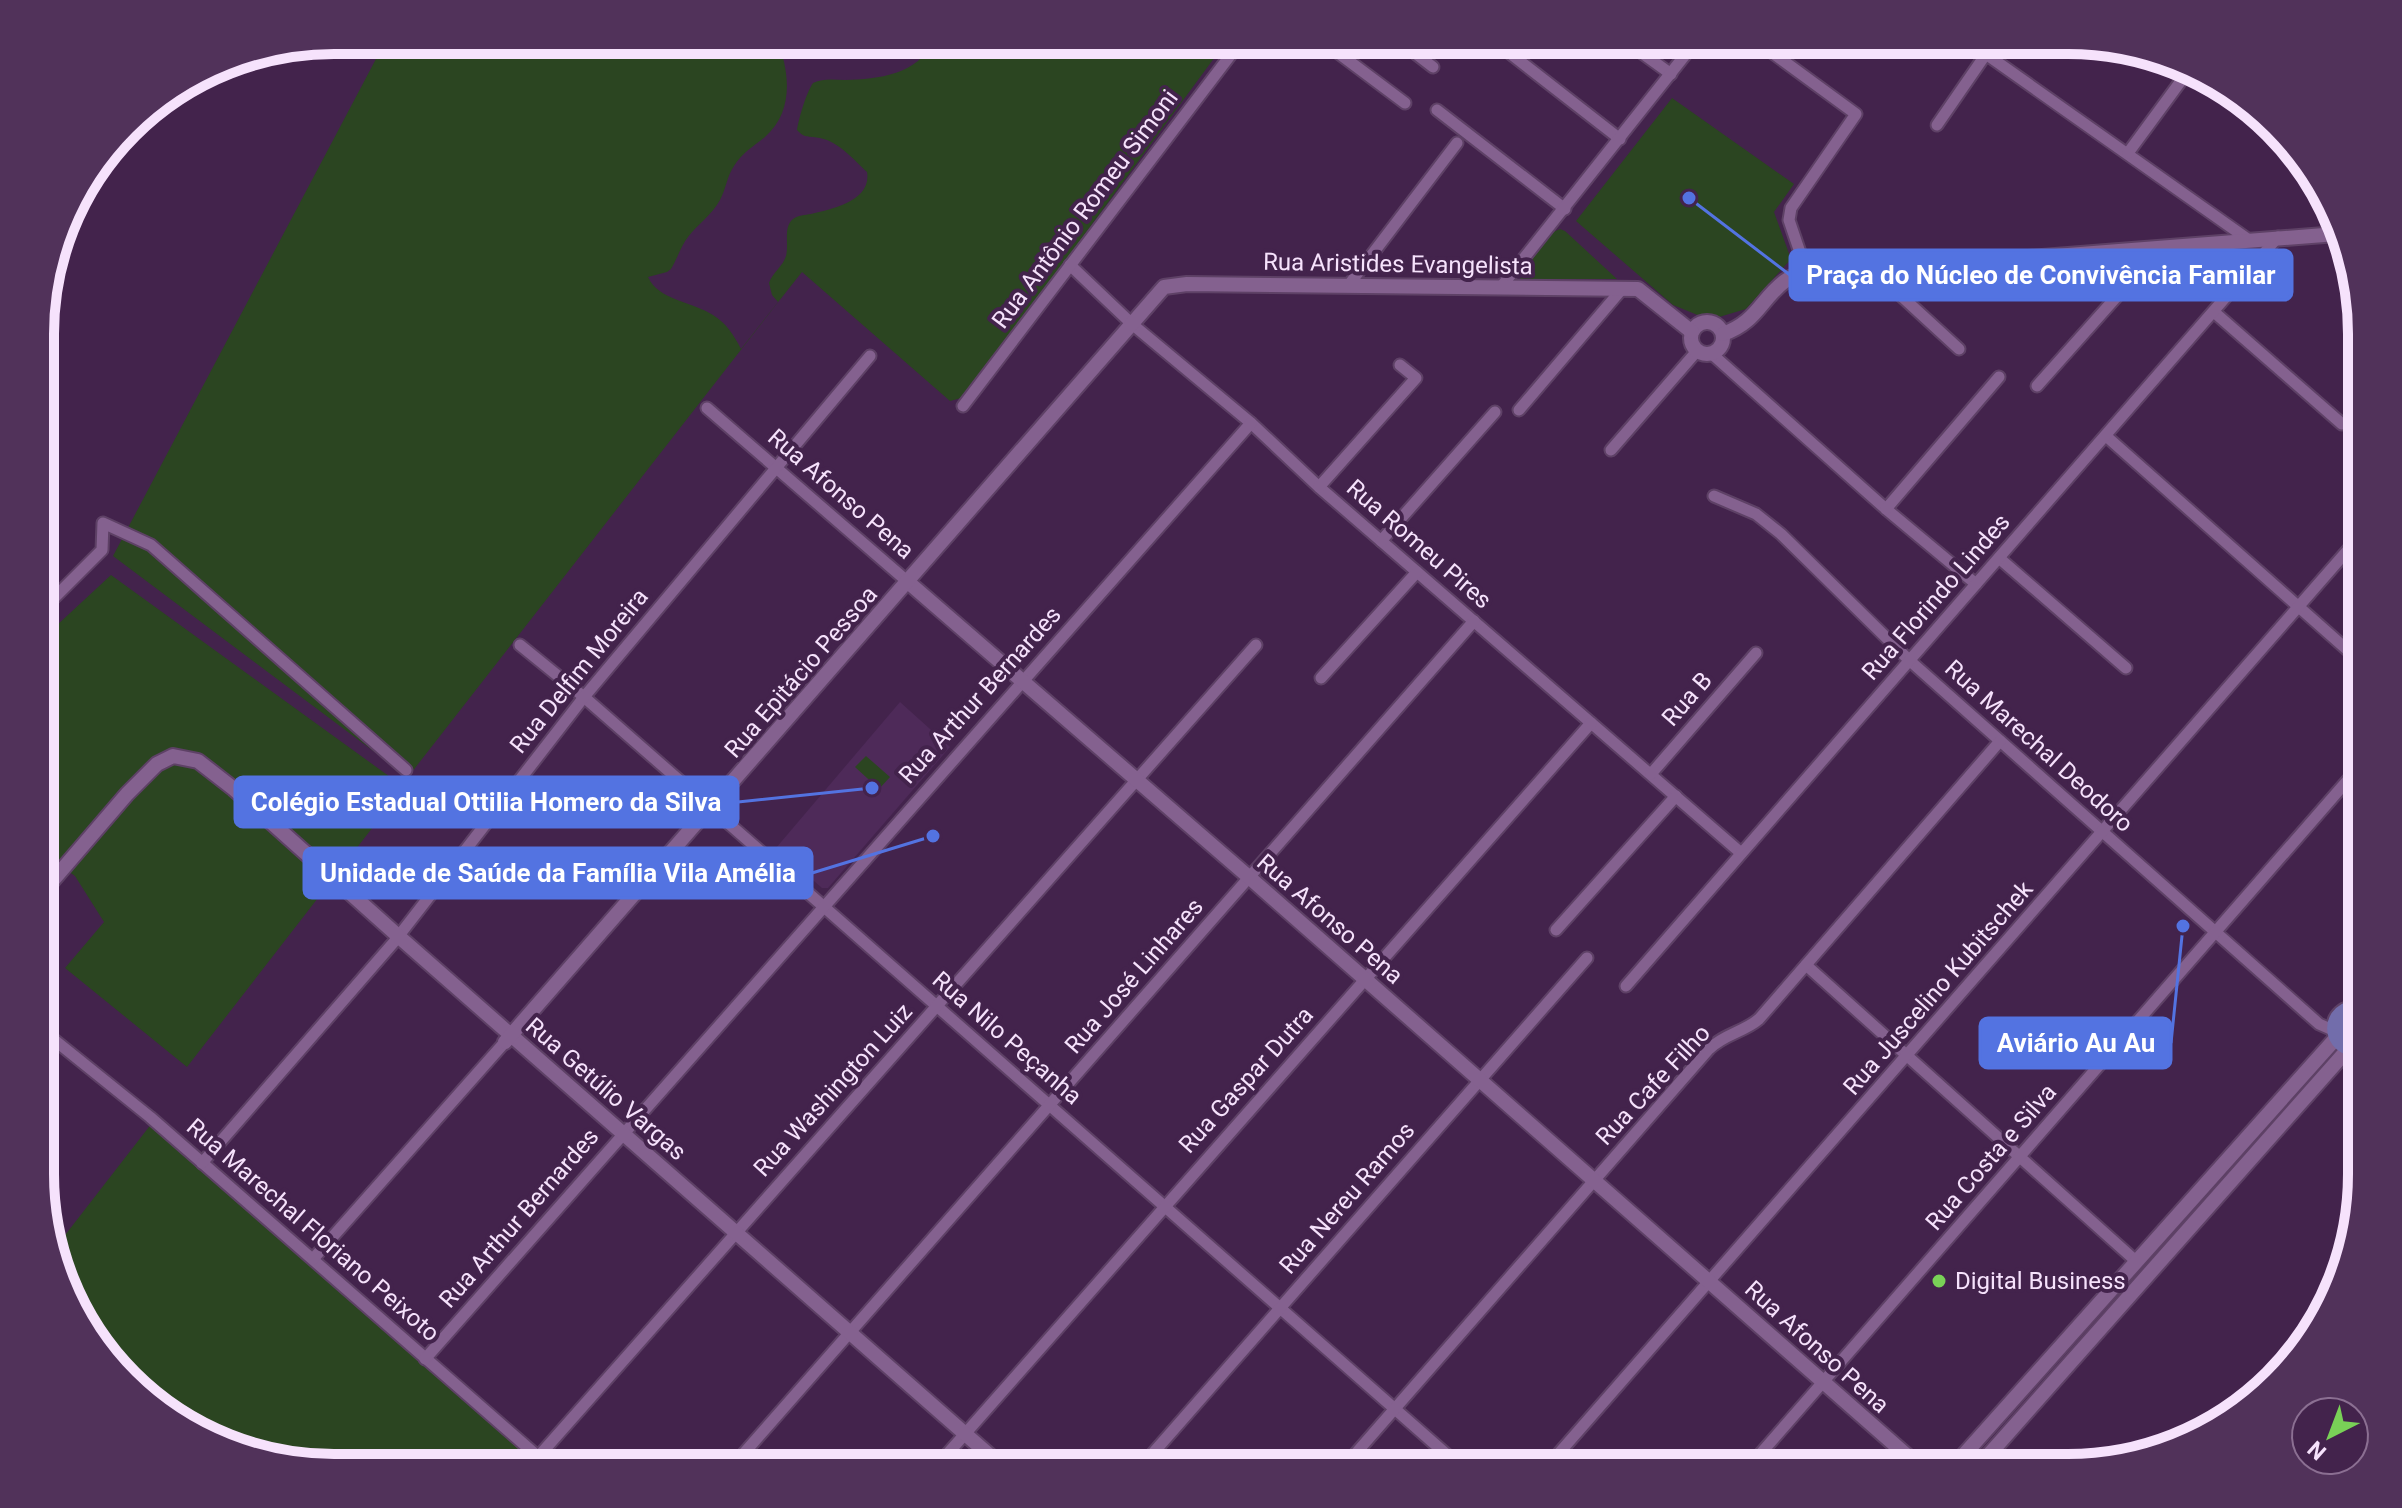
<svg xmlns="http://www.w3.org/2000/svg" width="2402" height="1508" font-family="Roboto,sans-serif">
  <style>
    .built { fill: #4e2a59 }
    .green { fill: #2b4521 }
    .lines { fill: none; stroke-linecap: round; stroke-linejoin: round }
    .minor-casing { stroke: #5e4166; stroke-width: 15 }
    .tertiary-casing { stroke: #5e4166; stroke-width: 18 }
    .secondary-casing { stroke: #5e4166; stroke-width: 20 }
    .minor { stroke: #84618f; stroke-width: 11 }
    .tertiary { stroke: #84618f; stroke-width: 14 }
    .secondary { stroke: #726dab; stroke-width: 16 }
    .poi-dot { fill: #79d157; stroke: #43234c; stroke-width: 3 }
    .labels { text-anchor: middle; dominant-baseline: central; stroke-width: 8; stroke-linejoin: round; paint-order: stroke }
    .street-label { font-size: 24px; fill: #f6e2fc; stroke: #43234c }
    .poi-label { font-size: 24px; fill: #f6e2fc; stroke: #43234c; text-anchor: start }
    .rim { fill: none; stroke: #f6e2fc; stroke-width: 10 }
    .leader { fill: none; stroke: #5373e1; stroke-width: 3 }
    .callout-dot { fill: #5373e1; stroke: #43234c; stroke-width: 3 }
    .callout { fill: #5373e1; stroke: #5373e1; stroke-width: 3 }
    .callout-label { font-size: 26px; text-anchor: middle; font-weight: bold; fill: #fff }
  </style>
  <rect width="100%" height="100%" fill="#43234c"/>
  <path class="built" d="M900 702 950 747 828 888H822L776 848Z"/>
  <g class="green">
    <path d="M386 40H777C790 72 794 112 765 137 754 146 742 153 734 166 727 176 726 189 720 200 712 215 698 224 688 237 681 246 677 259 671 269L667 272 648 277C658 300 693 302 713 315 726 323 734 335 741 349L778 302 772 295 769 283C773 272 783 266 786 256 789 244 783 227 793 219 798 215 805 215 811 214 832 209 872 201 867 172 854 160 839 142 820 138 810 136 805 139 797 130 799 118 806 93 813 83 824 78 834 80 845 80 878 79 919 75 933 40H1216L1223 46 965 397 950 401 802 272 779 301 408 777 113 556Z"/>
    <path d="M1672 98 1794 184 1774 212 1791 259 1746 309 1719 317 1700 316 1673 305 1576 221Z"/>
    <path d="M1560 229 1565 231 1617 279H1520L1523 271 1553 232Z"/>
    <path d="M111 575 404 787 187 1067 65 968 104 922 75 876 42 853V639Z"/>
    <path d="M866 756 890 777 879 789 855 767Z"/>
    <path d="M152 1123 533 1456V1468H334L257 1458 171 1419 80 1321 55 1248Z"/>
  </g>
  <g class="lines">
    <g class="minor-casing">
      <g id="minor">
        <path d="M1321 40 1405 103"/>
        <path d="M1398 40 1433 67"/>
        <path d="M1493 40 1620 139"/>
        <path d="M1624 40 1671 74"/>
        <path d="M1755 40 1856 114 1791 208 1789 220 1807 273"/>
        <path d="M1966 40 2249 240"/>
        <path d="M1543 42 1544 40"/>
        <path d="M1437 110 1565 209"/>
        <path d="M1937 125 1986 54"/>
        <path d="M2128 153 2189 70"/>
        <path d="M1070 265 1132 324 1251 423 1319 487 1741 853"/>
        <path d="M1873 270 1959 349"/>
        <path d="M1348 286 1457 143"/>
        <path d="M1501 287 1697 40"/>
        <path d="M2214 312 2342 424"/>
        <path d="M1712 354 1886 509 1976 584"/>
        <path d="M2037 386 2160 248"/>
        <path d="M963 406 1242 40"/>
        <path d="M707 408 908 582"/>
        <path d="M1519 410 1622 289"/>
        <path d="M2106 436 2361 662"/>
        <path d="M1611 450 1697 351"/>
        <path d="M1319 487 1416 378 1400 365"/>
        <path d="M1714 496 1756 514 1781 534 1909 660 2319 1024 2335 1031"/>
        <path d="M1886 509 1999 377"/>
        <path d="M1381 541 1495 412"/>
        <path d="M1999 558 2126 668"/>
        <path d="M42 610 102 550 103 523 151 545 406 770"/>
        <path d="M520 645 584 697 823 906 1462 1468"/>
        <path d="M1321 678 1417 572"/>
        <path d="M1651 774 1756 653"/>
        <path d="M1556 930 1676 796"/>
        <path d="M1806 965 2137 1262"/>
        <path d="M1626 986 2278 237"/>
        <path d="M42 1030 150 1117 551 1468"/>
        <path d="M202 1163 394 942 584 697 870 356"/>
        <path d="M313 1259 505 1042"/>
        <path d="M425 1359 1251 423"/>
        <path d="M538 1457 1256 645"/>
        <path d="M731 1468 1474 621"/>
        <path d="M935 1468 1591 723"/>
        <path d="M1140 1468 1587 958"/>
        <path d="M1343 1468 1709 1049C1724 1034 1744 1032 1759 1019L2000 741"/>
        <path d="M1546 1468 2361 535"/>
        <path d="M1748 1468 2361 765"/>
      </g>
    </g>
    <g class="tertiary-casing">
      <g id="tertiary">
        <circle cx="1707" cy="338" r="16"/>
        <path d="M1723 334C1757 322 1760 300 1785 281 1804 267 1849 271 1873 270L2337 234"/>
        <path d="M908 582 1250 878 1920 1467"/>
        <path d="M42 893 127 794 157 764 173 756 198 761 234 789 397 935 1004 1468"/>
        <path d="M505 1042 1164 287 1187 284 1638 289 1692 332"/>
        <path d="M1953 1467 2337 1037"/>
        <path d="M1978 1467 2349 1048"/>
      </g>
    </g>
    <g class="secondary-casing">
      <path id="secondary" d="M2361 1008C2326 1006 2327 1051 2361 1049"/>
    </g>
    <use href="#minor" class="minor"/>
    <use href="#tertiary" class="tertiary"/>
    <use href="#secondary" class="secondary"/>
  </g>
  <circle class="poi-dot" cx="1939" cy="1281" r="8"/>
  <g class="labels">
    <g class="street-label">
      <text transform="translate(1085 209) rotate(-53)">Rua Antônio Romeu Simoni</text>
      <text transform="translate(1398 264) rotate(1)">Rua Aristides Evangelista</text>
      <text transform="translate(841 494) rotate(41)">Rua Afonso Pena</text>
      <text transform="translate(1419 544) rotate(41)">Rua Romeu Pires</text>
      <text transform="translate(1936 597) rotate(-49)">Rua Florindo Lindes</text>
      <text transform="translate(579 671) rotate(-51)">Rua Delfim Moreira</text>
      <text transform="translate(801 672) rotate(-49)">Rua Epitácio Pessoa</text>
      <text transform="translate(980 695) rotate(-48)">Rua Arthur Bernardes</text>
      <text transform="translate(1687 699) rotate(-49)">Rua B</text>
      <text transform="translate(2039 746) rotate(42)">Rua Marechal Deodoro</text>
      <text transform="translate(1330 919) rotate(41)">Rua Afonso Pena</text>
      <text transform="translate(1134 976) rotate(-49)">Rua José Linhares</text>
      <text transform="translate(1938 988) rotate(-49)">Rua Juscelino Kubitschek</text>
      <text transform="translate(1007 1038) rotate(41)">Rua Nilo Peçanha</text>
      <text transform="translate(1246 1080) rotate(-48)">Rua Gaspar Dutra</text>
      <text transform="translate(1653 1085) rotate(-47)">Rua Cafe Filho</text>
      <text transform="translate(606 1089) rotate(41)">Rua Getúlio Vargas</text>
      <text transform="translate(833 1090) rotate(-48)">Rua Washington Luiz</text>
      <text transform="translate(1991 1157) rotate(-49)">Rua Costa e Silva</text>
      <text transform="translate(1347 1198) rotate(-49)">Rua Nereu Ramos</text>
      <text transform="translate(519 1218) rotate(-49)">Rua Arthur Bernardes</text>
      <text transform="translate(313 1230) rotate(41)">Rua Marechal Floriano Peixoto</text>
      <text transform="translate(1817 1347) rotate(42)">Rua Afonso Pena</text>
    </g>
    <g class="poi-label">
      <text x="1955" y="1281">Digital Business</text>
    </g>
  </g>
  <path d="M0 0H2402V1508H0ZM334 54H2068A280 280 0 0 1 2348 334V1174A280 280 0 0 1 2068 1454H334A280 280 0 0 1 54 1174V334A280 280 0 0 1 334 54Z" fill="#51325a" fill-rule="evenodd"/>
  <path class="rim" d="M334 54H2068A280 280 0 0 1 2348 334V1174A280 280 0 0 1 2068 1454H334A280 280 0 0 1 54 1174V334A280 280 0 0 1 334 54Z"/>
  <path class="leader" d="M1689 198L1790 275M872 788L738 802M933 836L812 873M2183 926L2171 1043"/>
  <g class="callout-dot">
    <circle cx="1689" cy="198" r="8"/>
    <circle cx="872" cy="788" r="8"/>
    <circle cx="933" cy="836" r="8"/>
    <circle cx="2183" cy="926" r="8"/>
  </g>
  <g class="callout">
    <rect x="1790" y="250" width="502" height="50" rx="8"/>
    <rect x="235" y="777" width="503" height="50" rx="8"/>
    <rect x="304" y="848" width="508" height="50" rx="8"/>
    <rect x="1980" y="1018" width="191" height="50" rx="8"/>
  </g>
  <g class="callout-label">
    <text x="2041" y="284">Praça do Núcleo de Convivência Familar</text>
    <text x="486" y="811">Colégio Estadual Ottilia Homero da Silva</text>
    <text x="558" y="882">Unidade de Saúde da Família Vila Amélia</text>
    <text x="2076" y="1052">Aviário Au Au</text>
  </g>
  <g transform="translate(2330 1436) rotate(222)"><circle r="38" fill="#43234c" stroke="#8b6f92" stroke-width="2"/>
  <path d="M0-6L14 30L0 20L-14 30Z" fill="#79d157"/>
  <text y="-12" font-size="22" font-weight="bold" text-anchor="middle" fill="#f6e2fc">N</text>
  </g>
</svg>
